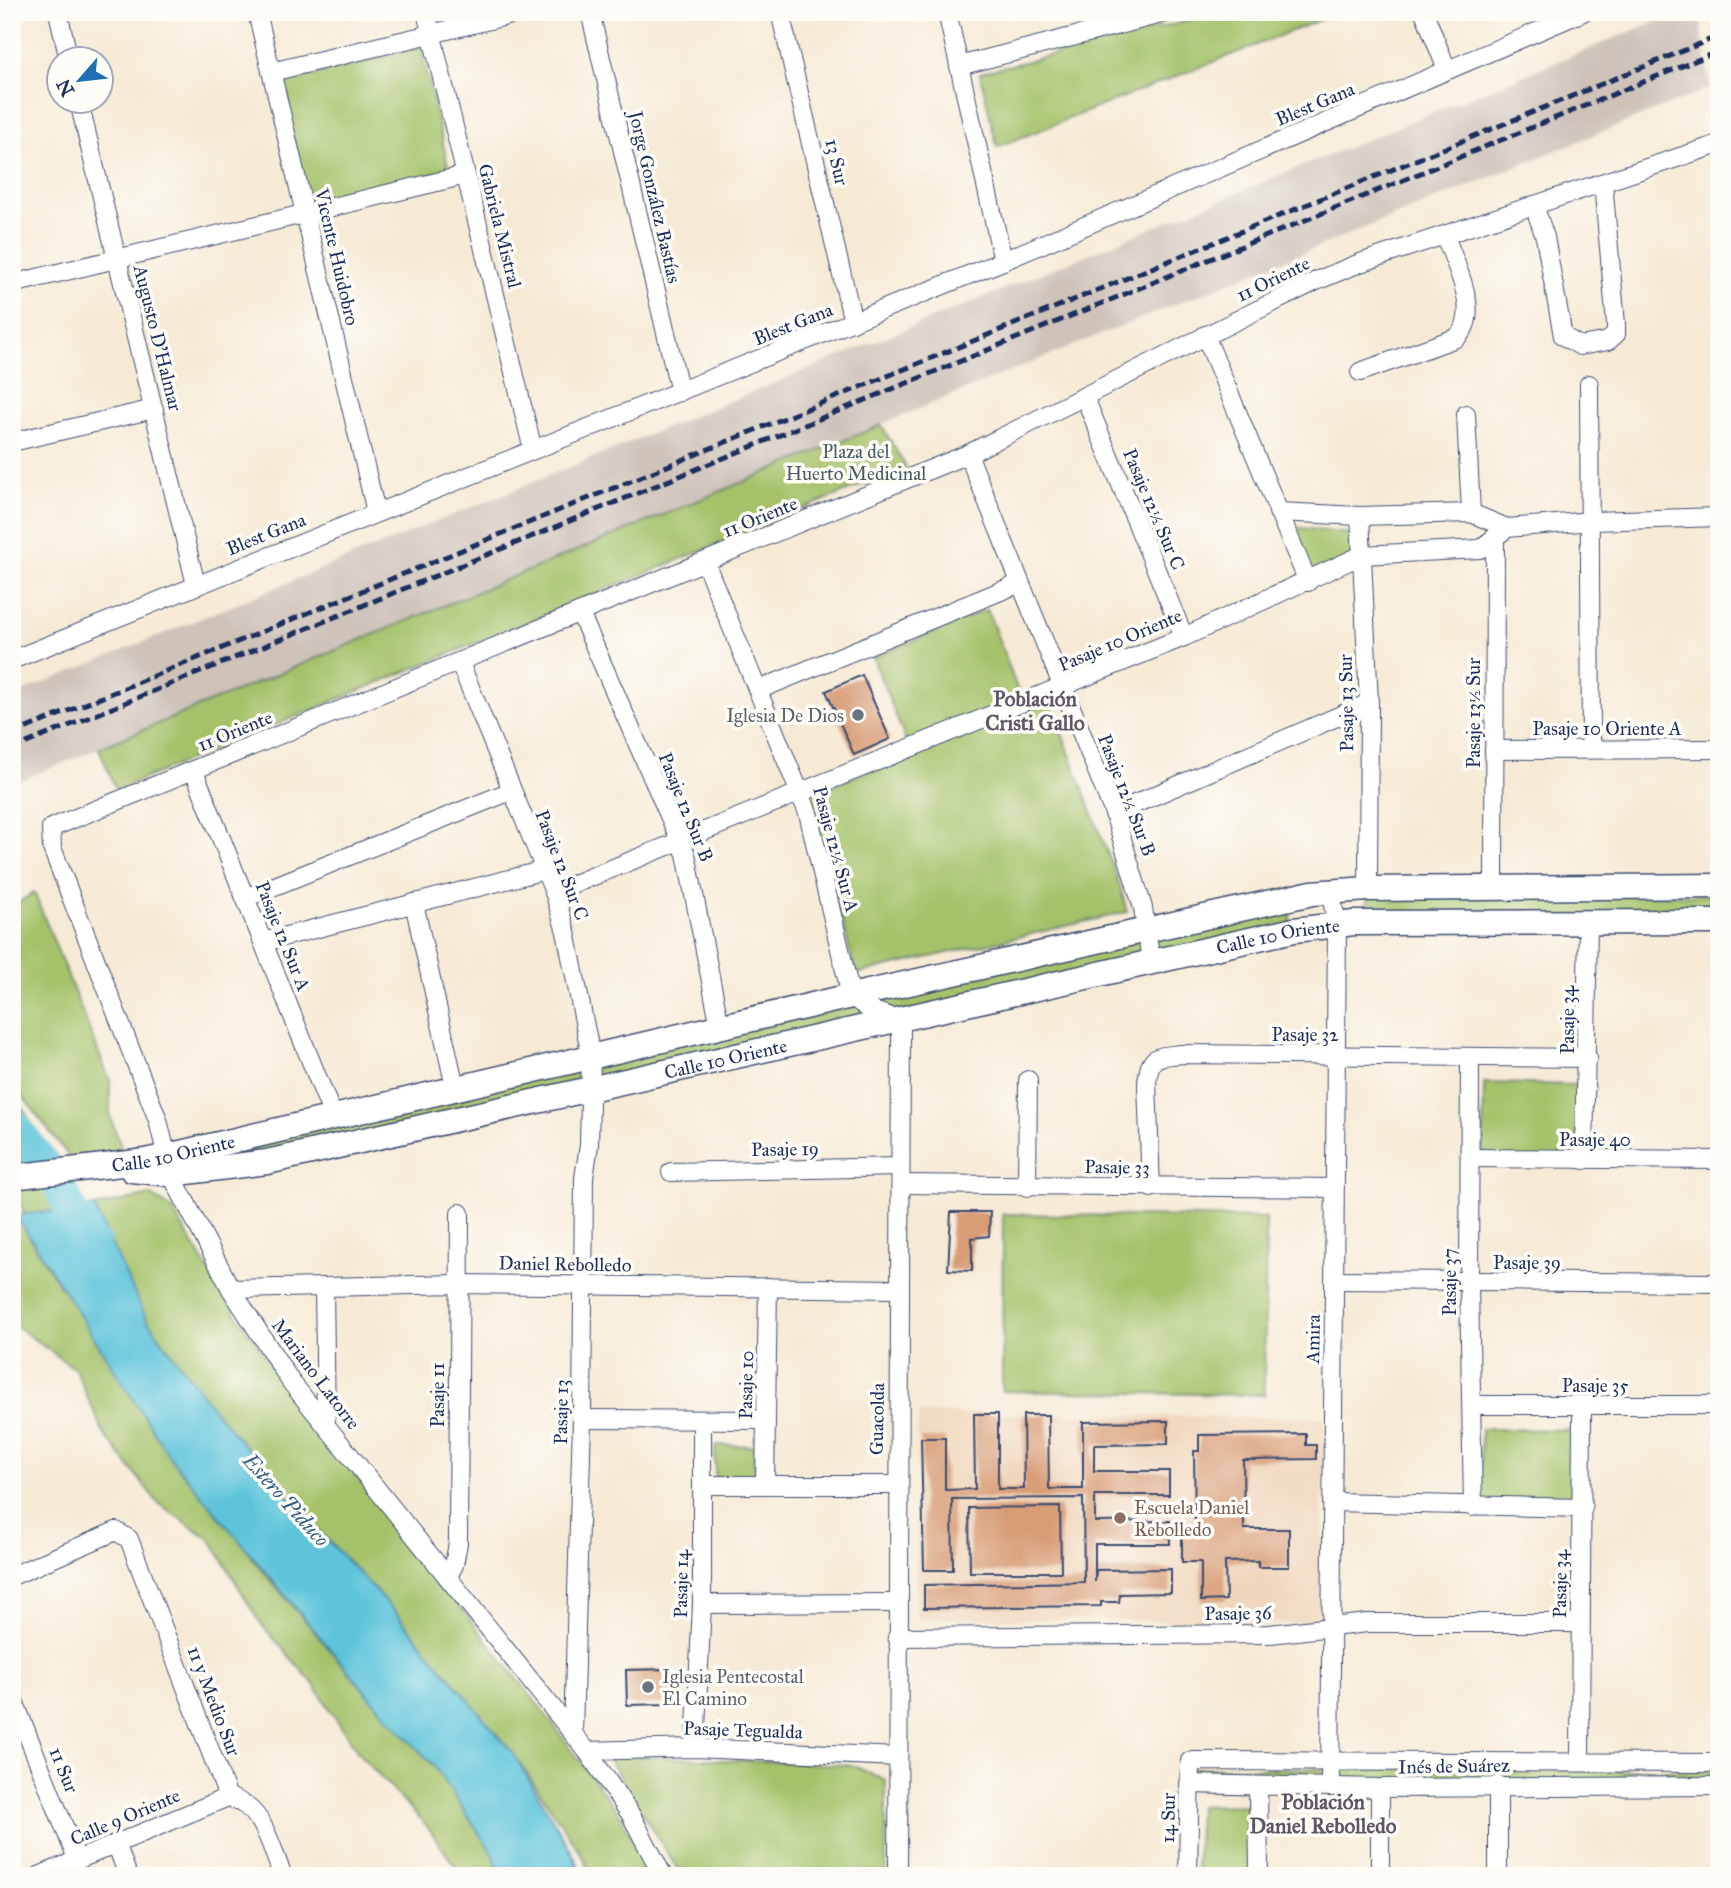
<svg xmlns="http://www.w3.org/2000/svg" width="1731" height="1888" font-family="'IM FELL Great Primer',serif">
  <style>
    .built { fill: #f0d6bc }
    .industrial { fill: #cec2b9 }
    .green { fill: #a5c26a; stroke: #607864; stroke-width: 2 }
    .water { fill: #5dc4da; stroke: #3c7a9c; stroke-width: 2 }
    .lines { fill: none; stroke-linecap: round; stroke-linejoin: round }
    .river { stroke: #5dc4da; stroke-width: 33 }
    .building { fill: #d89d77 }
    .minor-casing { stroke: #3c4b70; stroke-width: 20 }
    .secondary-casing { stroke: #3c4b70; stroke-width: 27 }
    .minor { stroke: #fff; stroke-width: 18 }
    .secondary { stroke: #fff; stroke-width: 24 }
    .rail { stroke: #1b2f5e; stroke-width: 5; stroke-dasharray: 10 5; stroke-linecap: butt }
    .worship-dot { fill: #6b7280; stroke: #fdfcf7; stroke-width: 2.5 }
    .education-dot { fill: #8d6e63; stroke: #fdfcf7; stroke-width: 2.5 }
    .labels { text-anchor: middle; dominant-baseline: central; stroke-width: 7; stroke-linejoin: round; paint-order: stroke }
    .street-label { font-size: 19px; fill: #1b2f5e; stroke: #fdfcf7 }
    .park-label { font-size: 19px; fill: #445b62; stroke: #fdfcf7 }
    .worship-label { font-size: 19px; fill: #5b616d; stroke: #fdfcf7; text-anchor: end }
    .education-label { font-size: 19px; fill: #785e54; stroke: #fdfcf7; text-anchor: start }
    .neighbourhood-label { font-size: 21px; font-weight: bold; fill: #5d5667; stroke: #fdfcf7 }
    .water-label { font-size: 21px; font-style: italic; fill: #2f5c83; stroke: #fdfcf7 }
  </style>
  <rect width="100%" height="100%" fill="#fdfcf7"/>
  <filter id="ink" filterUnits="userSpaceOnUse"><feTurbulence type="fractalNoise" baseFrequency=".0143" numOctaves="2"/><feDisplacementMap in="SourceGraphic" scale="14" xChannelSelector="R" yChannelSelector="G"/><feConvolveMatrix kernelMatrix="1 2 1 2 8 2 1 2 1" color-interpolation-filters="sRGB"/></filter>
  <filter id="wash" filterUnits="userSpaceOnUse"><feTurbulence type="fractalNoise" baseFrequency=".00686" numOctaves="4" result="noise"/><feDisplacementMap in="SourceGraphic" scale="28" xChannelSelector="R" yChannelSelector="G"/><feGaussianBlur stdDeviation="1.57" result="paint"/><feColorMatrix in="noise" values="0 0 0 0 0 0 0 0 0 0 0 0 0 0 0 0 0 1.4 0 .05"/><feComposite in="paint" operator="in"/></filter>
  <g filter="url(#wash)">
    <rect width="100%" height="100%" fill="#f6ead5"/>
    <path class="built" d="M918 1413 1324 1418 1322 1623 916 1618Z"/>
    <path class="industrial" d="M1678 12H1699L1710 88 1003 374 12 784V696Z"/>
    <g class="green">
      <path d="M1223 12H1340L997 147 980 73Z"/>
      <path d="M421 47 449 170 307 204 280 83Z"/>
      <path d="M881 425 906 467 116 790 99 748Z"/>
      <path d="M1294 527 1358 535 1355 555 1309 577Z"/>
      <path d="M987 609 1021 699 907 744 873 658Z"/>
      <path d="M1050 702 1120 886 1127 912 856 974 809 794Z"/>
      <path d="M34 892 110 1081V1116L122 1149 75 1164 12 1083V907Z"/>
      <path d="M1366 895H1719V919L1371 920Z"/>
      <path d="M1289 905 1291 927 218 1165 203 1152Z"/>
      <path d="M1484 1083 1578 1085 1577 1161 1483 1159Z"/>
      <path d="M12 1089 86 1220 138 1302 94 1207 150 1195 171 1208 229 1303 295 1399 543 1711 621 1816 649 1876H593L583 1856 513 1753 391 1607C457 1691 537 1779 584 1876H531L322 1615 251 1557 381 1710 435 1767 489 1848 503 1876H462L427 1826 359 1754 313 1683 260 1623 211 1540 158 1503 104 1434 75 1369 12 1323V1216L16 1215 62 1290 12 1187Z"/>
      <path d="M1003 1214 1266 1218 1264 1395 1002 1391Z"/>
      <path d="M1481 1429 1575 1430 1574 1507 1480 1505Z"/>
      <path d="M715 1445 754 1446V1483H715Z"/>
      <path d="M606 1755 852 1765 886 1781V1872L680 1873Z"/>
      <path d="M1192 1768 1719 1771V1791L1192 1789Z"/>
      <path d="M1251 1805 1252 1876H1196L1199 1806Z"/>
    </g>
    <path class="water" d="M94 1207 147 1320 215 1411 304 1515 391 1607 513 1753 570 1849 582 1876H503L489 1848 435 1767 381 1710 171 1459 16 1215Z"/>
    <g class="lines">
      <path class="river" d="M12 1123 59 1185 77 1223 95 1245"/>
    </g>
    <g id="blocks">
      <g class="building">
        <path d="M862 675 890 739 854 755 826 691Z"/>
        <path d="M951 1212H990L989 1236 972 1238V1271L948 1270Z"/>
        <path d="M974 1414H998V1489H1024L1023 1415H1048L1049 1489H1083V1422L1168 1421V1444L1094 1445V1471H1169V1495H1095V1522L1170 1521V1544H1095V1582L1096 1570 1171 1569V1593L1120 1594 1119 1602H1101V1606L924 1608V1585L1084 1582 1083 1498 952 1499 953 1570H924L921 1438H945V1490L975 1489Z"/>
        <path d="M1306 1434V1445H1316V1459L1243 1460 1244 1529H1289V1567H1258V1561L1225 1562 1226 1600 1201 1601V1562H1182V1530H1195L1194 1451H1199V1435Z"/>
        <path d="M1060 1507 1061 1572H970L969 1508Z"/>
        <path d="M669 1669 670 1704 627 1705 626 1670Z"/>
      </g>
    </g>
  </g>
  <g filter="url(#ink)">
    <use href="#blocks" fill-opacity="0" stroke="#3c4b70" stroke-width="2"/>
    <g class="lines">
      <g class="minor-casing">
        <g id="minor">
          <path d="M58 12 69 60"/>
          <path d="M257 12 376 512"/>
          <path d="M426 12 533 450"/>
          <path d="M590 12 680 392"/>
          <path d="M780 12 853 322"/>
          <path d="M947 12 1003 261"/>
          <path d="M1424 12 1447 70"/>
          <path d="M959 66 1169 12"/>
          <path d="M271 72 523 12"/>
          <path d="M79 102 196 585"/>
          <path d="M1534 205 1545 237 1563 336 1580 346 1608 341 1616 334V324L1603 183"/>
          <path d="M12 284 466 175"/>
          <path d="M1205 335 1308 582"/>
          <path d="M1360 372 1456 338C1484 315 1454 264 1445 235"/>
          <path d="M1589 384 1591 749"/>
          <path d="M1085 398 1184 637"/>
          <path d="M1466 414 1471 513"/>
          <path d="M12 442 154 409"/>
          <path d="M968 454 1114 813 1143 908 1151 962"/>
          <path d="M1278 512 1360 516 1471 513 1507 528 1592 521 1719 517"/>
          <path d="M1360 516 1369 703 1368 889"/>
          <path d="M705 562 808 813 851 996 870 1010 901 1020 898 1876"/>
          <path d="M580 613 686 854 720 1027"/>
          <path d="M12 660 1003 261 1583 12"/>
          <path d="M460 663 554 892 566 932 591 1056 589 1145 584 1178 582 1419 573 1733"/>
          <path d="M758 690 1018 584"/>
          <path d="M1494 750 1719 749"/>
          <path d="M194 771 333 1116"/>
          <path d="M1114 813 1369 703"/>
          <path d="M1494 888 1495 538"/>
          <path d="M1330 891 1337 924 1330 1787"/>
          <path d="M554 892 1184 637 1362 555 1480 549 1507 528"/>
          <path d="M245 898 511 791"/>
          <path d="M414 903 455 1087"/>
          <path d="M263 942 545 870"/>
          <path d="M1470 1057 1469 1283 1473 1507"/>
          <path d="M1471 1158 1719 1160"/>
          <path d="M1584 1160 1588 922"/>
          <path d="M671 1172 900 1167"/>
          <path d="M901 1184 1333 1188"/>
          <path d="M1027 1187 1028 1080"/>
          <path d="M1151 1188 1147 1083C1150 1054 1156 1057 1182 1054L1588 1058"/>
          <path d="M1335 1280 1719 1283"/>
          <path d="M324 1287 326 1425"/>
          <path d="M231 1289 459 1284 900 1289"/>
          <path d="M1472 1405H1719"/>
          <path d="M582 1419 766 1420"/>
          <path d="M765 1484 768 1287"/>
          <path d="M702 1485H898"/>
          <path d="M1332 1502 1583 1508"/>
          <path d="M12 1576 116 1531 129 1539 228 1797"/>
          <path d="M448 1576 454 1565 458 1543 460 1213"/>
          <path d="M702 1604 897 1603"/>
          <path d="M897 1637 1270 1634 1367 1623H1580"/>
          <path d="M12 1696 77 1859"/>
          <path d="M695 1748 702 1604V1421"/>
          <path d="M587 1751 695 1748 898 1757"/>
          <path d="M1580 1762 1582 1407"/>
          <path d="M1189 1784 1380 1788 1719 1786"/>
          <path d="M1498 1785V1876"/>
          <path d="M1258 1786 1259 1876"/>
          <path d="M228 1797C265 1808 269 1843 283 1876"/>
          <path d="M116 1843 128 1876"/>
          <path d="M39 1876 228 1797"/>
          <path d="M663 1876 631 1815 587 1751 291 1382 231 1289 171 1174 158 1120 52 848 51 828 968 454 1316 281 1360 263 1719 144"/>
          <path d="M1188 1876 1190 1761 1719 1763"/>
          <path d="M1380 1876V1788"/>
        </g>
      </g>
      <g class="secondary-casing">
        <g id="secondary">
          <path id="s1" d="M132 1170 171 1174 267 1162 1294 930 1354 923 1719 922"/>
          <path id="s2" d="M12 1177 146 1161 851 996 1312 893 1368 889 1719 886"/>
        </g>
      </g>
      <use href="#minor" class="minor"/>
      <use href="#secondary" class="secondary"/>
      <g class="rail">
        <path d="M12 734 1719 36"/>
        <path d="M12 749 1719 51"/>
      </g>
    </g>
  </g>
  <g class="worship-dot">
    <circle cx="858" cy="715" r="7"/>
    <circle cx="648" cy="1687" r="7"/>
  </g>
  <circle class="education-dot" cx="1120" cy="1518" r="7"/>
  <g class="labels">
    <g class="street-label">
      <text transform="translate(1315 104) rotate(-23)">Blest Gana</text>
      <text transform="translate(837 162) rotate(77)">13 Sur</text>
      <text transform="translate(655 197) rotate(77)">Jorge González Bastías</text>
      <text transform="translate(500 226) rotate(76)">Gabriela Mistral</text>
      <text transform="translate(337 257) rotate(77)">Vicente Huidobro</text>
      <text transform="translate(1273 279) rotate(-26)">11 Oriente</text>
      <text transform="translate(793 324) rotate(-22)">Blest Gana</text>
      <text transform="translate(158 338) rotate(76)">Augusto D'Halmar</text>
      <text transform="translate(1154 509) rotate(67)">Pasaje 12½ Sur C</text>
      <text transform="translate(760 517) rotate(-22)">11 Oriente</text>
      <text transform="translate(266 534) rotate(-22)">Blest Gana</text>
      <text transform="translate(1120 640) rotate(-23)">Pasaje 10 Oriente</text>
      <text transform="translate(1346 703) rotate(-91)">Pasaje 13 Sur</text>
      <text transform="translate(1473 713) rotate(-90)">Pasaje 13½ Sur</text>
      <text x="1607" y="728">Pasaje 10 Oriente A</text>
      <text transform="translate(235 731) rotate(-22)">11 Oriente</text>
      <text transform="translate(1127 795) rotate(69)">Pasaje 12½ Sur B</text>
      <text transform="translate(686 807) rotate(68)">Pasaje 12 Sur B</text>
      <text transform="translate(836 849) rotate(75)">Pasaje 12½ Sur A</text>
      <text transform="translate(562 865) rotate(69)">Pasaje 12 Sur C</text>
      <text transform="translate(283 936) rotate(68)">Pasaje 12 Sur A</text>
      <text stroke="none"><textPath href="#s1" startOffset="1172">Calle 10 Oriente</textPath></text>
      <text transform="translate(1567 1020) rotate(-90)">Pasaje 34</text>
      <text x="1305" y="1034">Pasaje 32</text>
      <text stroke="none"><textPath href="#s1" startOffset="606">Calle 10 Oriente</textPath></text>
      <text x="1595" y="1139">Pasaje 40</text>
      <text transform="translate(785 1149) rotate(-1)">Pasaje 19</text>
      <text stroke="none"><textPath href="#s2" startOffset="163">Calle 10 Oriente</textPath></text>
      <text transform="translate(1117 1167) rotate(1)">Pasaje 33</text>
      <text x="1527" y="1262">Pasaje 39</text>
      <text transform="translate(565 1264) rotate(1)">Daniel Rebolledo</text>
      <text transform="translate(1449 1282) rotate(-90)">Pasaje 37</text>
      <text transform="translate(1313 1339) rotate(-89)">Amira</text>
      <text transform="translate(316 1374) rotate(53)">Mariano Latorre</text>
      <text transform="translate(746 1385) rotate(-89)">Pasaje 10</text>
      <text x="1595" y="1385">Pasaje 35</text>
      <text transform="translate(437 1395) rotate(-90)">Pasaje 11</text>
      <text transform="translate(561 1412) rotate(-89)">Pasaje 13</text>
      <text transform="translate(877 1419) rotate(-89)">Guacolda</text>
      <text transform="translate(681 1584) rotate(-89)">Pasaje 14</text>
      <text transform="translate(1560 1584) rotate(-89)">Pasaje 34</text>
      <text transform="translate(1238 1613) rotate(-1)">Pasaje 36</text>
      <text transform="translate(214 1701) rotate(69)">11 y Medio Sur</text>
      <text transform="translate(743 1730) rotate(2)">Pasaje Tegualda</text>
      <text transform="translate(1454 1766) rotate(-1)">Inés de Suárez</text>
      <text transform="translate(64 1770) rotate(68)">11 Sur</text>
      <text transform="translate(125 1817) rotate(-23)">Calle 9 Oriente</text>
      <text transform="translate(1168 1818) rotate(-89)">14 Sur</text>
    </g>
    <g class="park-label">
      <text x="856" y="451">Plaza del<tspan x="856" dy="22">Huerto Medicinal</tspan></text>
    </g>
    <g class="worship-label">
      <text x="844" y="715">Iglesia De Dios</text>
      <text x="662" y="1676" text-anchor="start">Iglesia Pentecostal<tspan x="662" dy="22">El Camino</tspan></text>
    </g>
    <g class="education-label">
      <text x="1134" y="1507">Escuela Daniel<tspan x="1134" dy="22">Rebolledo</tspan></text>
    </g>
    <g class="neighbourhood-label">
      <text x="1035" y="699">Población<tspan x="1035" dy="24">Cristi Gallo</tspan></text>
      <text x="1323" y="1802">Población<tspan x="1323" dy="24">Daniel Rebolledo</tspan></text>
    </g>
    <g class="water-label">
      <text transform="translate(286 1500) rotate(48)">Estero Piduco</text>
    </g>
  </g>
  <rect width="1731" height="1888" fill="none" stroke="#fdfcf7" stroke-width="42"/>
  <g transform="translate(80 80) rotate(242)"><circle r="33" fill="#fdfcf7" stroke="#a3aaba" stroke-width="2"/>
  <path d="M0-5L12 26L0 18L-12 26Z" fill="#1f6fb2"/>
  <text y="-10" font-size="19" font-weight="bold" text-anchor="middle" fill="#1b2f5e">N</text>
  </g>
</svg>
